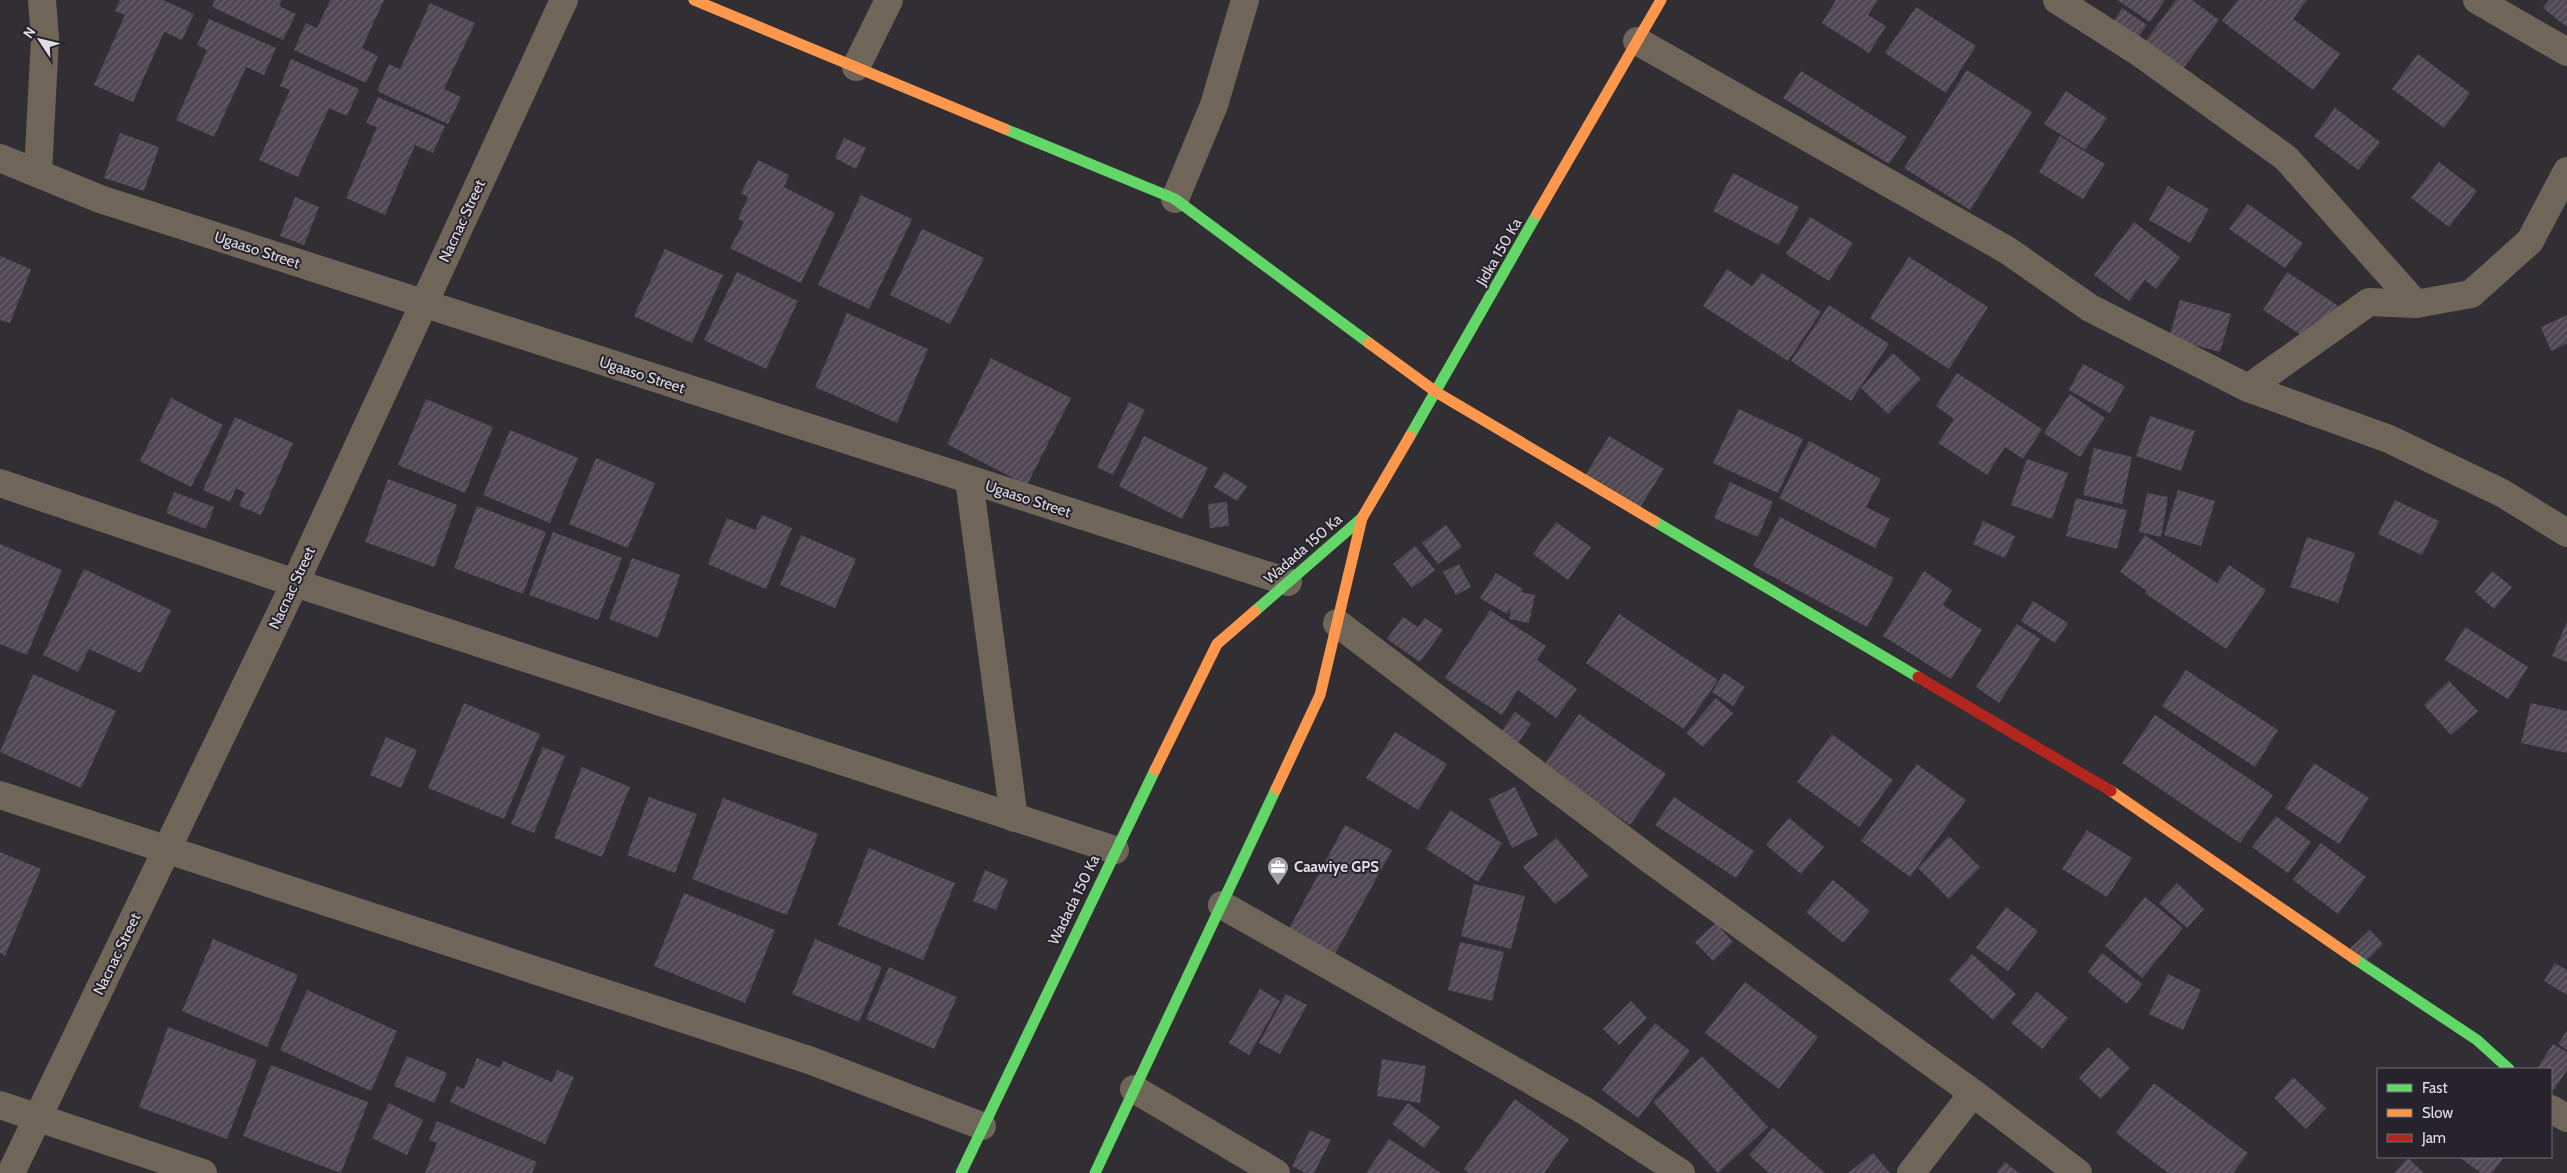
<svg xmlns="http://www.w3.org/2000/svg" width="2567" height="1173" font-family="Cabin,sans-serif">
  <style>
    .building { fill: url(#building-hatch) }
    .lines { fill: none; stroke-linecap: round; stroke-linejoin: round }
    .street { stroke: #6f6559; stroke-width: 28 }
    .fast { stroke: #63d668; stroke-width: 11 }
    .slow { stroke: #ff974d; stroke-width: 11 }
    .jam { stroke: #b3261e; stroke-width: 11 }
    .labels { text-anchor: middle; dominant-baseline: central; stroke-width: 4; stroke-linejoin: round; paint-order: stroke }
    .street-label { font-size: 15px; fill: #e0dde3; stroke: #27232c }
    .poi-label { font-size: 15px; font-weight: bold; fill: #e0dde3; stroke: #27232c; text-anchor: start }
  </style>
  <defs>
    <pattern id="building-hatch" width="6" height="6" patternUnits="userSpaceOnUse" patternTransform="scale(1.25)"><rect width="6" height="6" fill="#4f4853"/><path d="M-1 1l2-2M0 6l6-6M5 7l2-2" fill="none" stroke="#68626c"/></pattern>
  </defs>
  <rect width="100%" height="100%" fill="#312f34"/>
  <g class="building">
    <path d="M120 0H163L194 14 182 40 164 32 133 102 94 85 125 15 115 11Z"/>
    <path d="M215 0H282L279 6 296 14 283 40 212 7Z"/>
    <path d="M330 0H384L362 48 378 56 366 83 294 50 306 23 317 28Z"/>
    <path d="M1836 0H1878L1868 15 1886 26 1869 53 1822 23Z"/>
    <path d="M2117 0H2165L2150 22Z"/>
    <path d="M2176 0H2192L2219 20 2179 74 2142 46Z"/>
    <path d="M2238 0H2307L2293 19 2340 54 2313 90 2222 21Z"/>
    <path d="M2549 0H2567V27L2543 8Z"/>
    <path d="M430 3 475 23 444 89 461 97 448 124 377 91 389 64 400 69Z"/>
    <path d="M1916 7 1976 46 1946 93 1885 53Z"/>
    <path d="M2122 8 2147 25 2130 48 2107 32Z"/>
    <path d="M209 19 276 48 264 75 246 67 214 137 176 120 207 50 197 45Z"/>
    <path d="M2418 54 2470 93 2444 128 2392 89Z"/>
    <path d="M291 59 359 89 347 116 329 108 298 177 259 160 290 90 280 86Z"/>
    <path d="M1967 70 2032 112 1970 210 1904 168Z"/>
    <path d="M1801 71 1907 137 1889 164 1783 98Z"/>
    <path d="M2066 91 2107 118 2085 150 2044 124Z"/>
    <path d="M378 97 445 126 433 153 415 145 385 215 346 198 377 127 366 123Z"/>
    <path d="M2335 108 2380 142 2358 170 2314 136Z"/>
    <path d="M120 133 159 147 144 191 104 178Z"/>
    <path d="M2060 136 2105 164 2083 199 2039 172Z"/>
    <path d="M844 138 866 148 856 169 835 158Z"/>
    <path d="M758 160 789 175 784 187 835 213 801 283 730 248 744 222 738 219 748 197 741 193Z"/>
    <path d="M2439 162 2477 191 2449 227 2411 198Z"/>
    <path d="M1733 173 1799 207 1779 245 1713 211Z"/>
    <path d="M2168 186 2209 209 2190 243 2149 220Z"/>
    <path d="M861 195 912 219 869 309 818 285Z"/>
    <path d="M295 197 319 207 304 245 280 236Z"/>
    <path d="M2248 204 2303 243 2285 268 2229 229Z"/>
    <path d="M1810 217 1853 243 1829 281 1786 254Z"/>
    <path d="M2134 222 2180 257 2156 289 2145 280 2129 301 2094 275Z"/>
    <path d="M922 229 984 258 950 324 890 295Z"/>
    <path d="M665 249 723 275 692 343 634 316Z"/>
    <path d="M0 256 31 269 10 323 0 320Z"/>
    <path d="M1909 257 1988 307 1949 369 1870 318Z"/>
    <path d="M1727 269 1752 286 1762 273 1821 312 1788 361 1703 306Z"/>
    <path d="M737 272 798 301 766 369 704 340Z"/>
    <path d="M2287 272 2340 307 2315 344 2263 310Z"/>
    <path d="M2180 300 2231 314 2220 352 2169 338Z"/>
    <path d="M1829 305 1889 344 1851 401 1791 361Z"/>
    <path d="M847 313 928 349 897 423 815 387Z"/>
    <path d="M2567 315V343L2551 351 2541 327Z"/>
    <path d="M1893 353 1921 379 1888 414 1861 388Z"/>
    <path d="M991 358 1071 398 1027 485 947 444Z"/>
    <path d="M2083 364 2125 386 2110 413 2069 390Z"/>
    <path d="M1957 373 2042 429 2023 459 2005 447 1987 475 1938 443 1954 419 1936 406Z"/>
    <path d="M2070 394 2105 418 2080 457 2044 433Z"/>
    <path d="M171 398 223 425 191 487 140 461Z"/>
    <path d="M426 399 493 427 465 493 398 465Z"/>
    <path d="M1129 402 1145 410 1113 475 1097 467Z"/>
    <path d="M1739 409 1803 439 1778 493 1713 463Z"/>
    <path d="M2150 416 2195 431 2181 471 2136 456Z"/>
    <path d="M235 417 293 443 261 515 239 506 245 493 236 488 230 502 203 490Z"/>
    <path d="M510 430 578 458 550 523 483 495Z"/>
    <path d="M1144 436 1208 468 1182 519 1119 486Z"/>
    <path d="M1609 436 1664 469 1636 514 1582 481Z"/>
    <path d="M1809 441 1881 479 1866 507 1890 519 1875 548 1779 498Z"/>
    <path d="M2094 448 2132 457 2122 504 2083 495Z"/>
    <path d="M596 458 655 483 628 548 569 524Z"/>
    <path d="M2027 459 2068 473 2052 519 2011 505Z"/>
    <path d="M1224 472 1247 486 1237 501 1214 487Z"/>
    <path d="M388 479 457 505 434 567 365 542Z"/>
    <path d="M1730 482 1773 502 1758 537 1714 518Z"/>
    <path d="M2178 490 2215 501 2201 546 2164 535Z"/>
    <path d="M174 492 214 507 206 529 166 513Z"/>
    <path d="M2147 493 2168 497 2161 537 2139 532Z"/>
    <path d="M2076 498 2127 510 2117 549 2066 536Z"/>
    <path d="M2395 500 2439 521 2422 555 2378 534Z"/>
    <path d="M1227 502 1229 526 1210 528 1208 504Z"/>
    <path d="M477 506 546 532 523 594 454 568Z"/>
    <path d="M762 515 792 528 766 589 708 564 727 518 755 530Z"/>
    <path d="M1780 517 1894 578 1867 627 1753 566Z"/>
    <path d="M1983 521 2015 536 2005 558 1973 544Z"/>
    <path d="M1556 522 1591 547 1568 580 1533 554Z"/>
    <path d="M1446 525 1462 547 1438 564 1422 543Z"/>
    <path d="M553 532 622 558 598 620 529 595Z"/>
    <path d="M801 535 856 559 835 608 780 585Z"/>
    <path d="M2145 535 2217 583 2229 565 2266 590 2226 649 2145 593 2147 591 2120 572Z"/>
    <path d="M2307 537 2355 553 2338 603 2290 587Z"/>
    <path d="M0 544 62 570 27 655 0 644Z"/>
    <path d="M1415 546 1435 570 1412 588 1393 564Z"/>
    <path d="M632 558 680 575 658 638 609 619Z"/>
    <path d="M1459 564 1471 587 1456 595 1443 572Z"/>
    <path d="M84 569 171 610 141 673 89 649 78 672 43 655Z"/>
    <path d="M1924 571 1952 590 1943 605 1982 630 1951 679 1883 636Z"/>
    <path d="M2492 571 2512 587 2494 609 2475 592Z"/>
    <path d="M1496 573 1523 589 1521 592 1535 595 1529 623 1509 619 1511 607 1507 614 1480 598Z"/>
    <path d="M2033 601 2068 623 2055 643 2021 621Z"/>
    <path d="M1490 610 1546 646 1537 660 1577 689 1556 718 1518 690 1502 715 1445 678Z"/>
    <path d="M1619 614 1718 680 1684 729 1586 663Z"/>
    <path d="M1403 617 1418 627 1425 618 1443 630 1420 662 1387 639Z"/>
    <path d="M2567 622V662L2552 656Z"/>
    <path d="M2017 624 2040 639 1999 703 1976 687Z"/>
    <path d="M2465 627 2528 667 2508 699 2445 660Z"/>
    <path d="M2186 670 2278 730 2255 767 2162 706Z"/>
    <path d="M1724 673 1745 687 1733 706 1712 692Z"/>
    <path d="M33 674 116 711 81 788 0 752Z"/>
    <path d="M2449 681 2478 711 2451 735 2424 705Z"/>
    <path d="M1716 698 1733 713 1703 747 1686 733Z"/>
    <path d="M464 703 540 734 504 819 428 788Z"/>
    <path d="M2531 703 2567 711V753L2521 743Z"/>
    <path d="M1515 712 1531 724 1518 743 1501 732Z"/>
    <path d="M1579 714 1666 774 1630 825 1544 765Z"/>
    <path d="M2155 715 2273 795 2240 843 2122 763Z"/>
    <path d="M1395 732 1447 764 1418 810 1366 778Z"/>
    <path d="M1832 734 1893 780 1859 827 1797 782Z"/>
    <path d="M386 737 417 750 401 788 370 775Z"/>
    <path d="M543 747 565 756 534 833 511 824Z"/>
    <path d="M2314 763 2369 798 2339 844 2285 808Z"/>
    <path d="M1917 764 1966 800 1910 877 1861 841Z"/>
    <path d="M582 767 630 787 602 857 554 838Z"/>
    <path d="M1515 787 1538 835 1512 848 1489 799Z"/>
    <path d="M649 797 697 814 675 873 627 855Z"/>
    <path d="M1674 797 1754 851 1736 878 1655 825Z"/>
    <path d="M723 798 818 834 787 915 692 879Z"/>
    <path d="M1450 810 1502 843 1478 882 1426 849Z"/>
    <path d="M2276 816 2311 842 2288 873 2252 847Z"/>
    <path d="M1789 818 1824 847 1801 874 1766 845Z"/>
    <path d="M1345 825 1392 850 1331 961 1285 936Z"/>
    <path d="M2087 830 2132 858 2107 897 2062 869Z"/>
    <path d="M1949 836 1980 867 1949 899 1918 868Z"/>
    <path d="M1556 838 1589 876 1555 904 1523 867Z"/>
    <path d="M2321 843 2366 877 2338 914 2293 880Z"/>
    <path d="M869 848 955 883 923 960 838 925Z"/>
    <path d="M0 852 41 869 5 956 0 953Z"/>
    <path d="M985 870 1008 880 996 910 973 901Z"/>
    <path d="M1833 880 1870 911 1843 943 1806 912Z"/>
    <path d="M2177 883 2204 909 2187 928 2159 903Z"/>
    <path d="M1474 884 1525 896 1511 949 1461 936Z"/>
    <path d="M684 893 775 930 745 1003 654 966Z"/>
    <path d="M2145 897 2183 928 2142 978 2105 946Z"/>
    <path d="M2006 907 2038 931 2008 971 1976 948Z"/>
    <path d="M1716 923 1733 942 1713 961 1695 942Z"/>
    <path d="M2370 930 2383 944 2359 968 2345 953Z"/>
    <path d="M213 939 298 975 267 1047 182 1011Z"/>
    <path d="M815 939 882 967 859 1022 792 994Z"/>
    <path d="M1460 942 1504 952 1492 1001 1448 990Z"/>
    <path d="M2102 953 2142 984 2127 1004 2088 972Z"/>
    <path d="M1972 954 2016 994 1993 1020 1949 980Z"/>
    <path d="M2555 963 2567 970V995L2544 981Z"/>
    <path d="M889 967 957 997 934 1049 866 1019Z"/>
    <path d="M2168 974 2201 990 2183 1030 2149 1014Z"/>
    <path d="M1745 982 1818 1037 1779 1089 1705 1033Z"/>
    <path d="M1260 989 1280 1001 1249 1055 1229 1043Z"/>
    <path d="M307 990 397 1031 371 1091 280 1050Z"/>
    <path d="M2037 992 2068 1018 2042 1049 2011 1023Z"/>
    <path d="M1286 994 1307 1005 1280 1054 1259 1043Z"/>
    <path d="M1631 1001 1647 1018 1619 1045 1603 1029Z"/>
    <path d="M1655 1023 1690 1051 1638 1118 1602 1090Z"/>
    <path d="M168 1027 257 1060 227 1139 139 1107Z"/>
    <path d="M2567 1031V1050L2558 1044Z"/>
    <path d="M2553 1044 2567 1052V1070L2554 1090 2551 1087V1069H2537Z"/>
    <path d="M2108 1047 2130 1068 2101 1099 2079 1078Z"/>
    <path d="M407 1056 447 1073 434 1103 394 1086Z"/>
    <path d="M1702 1056 1768 1127 1718 1173 1653 1102Z"/>
    <path d="M477 1058 500 1068 503 1061 552 1082 557 1070 574 1077 545 1144 450 1102 457 1086 464 1089Z"/>
    <path d="M1382 1059 1426 1066 1420 1103 1377 1096Z"/>
    <path d="M271 1065 368 1102 341 1173 243 1136Z"/>
    <path d="M2293 1077 2326 1108 2306 1129 2274 1098Z"/>
    <path d="M2154 1083 2248 1153 2233 1173H2168L2116 1133Z"/>
    <path d="M1515 1099 1569 1139 1544 1173H1469L1464 1169Z"/>
    <path d="M389 1103 423 1120 407 1155 372 1138Z"/>
    <path d="M1408 1103 1440 1127 1424 1148 1392 1124Z"/>
    <path d="M437 1121 537 1162 532 1173H425L437 1143 429 1140Z"/>
    <path d="M1773 1128 1825 1173H1769L1749 1155Z"/>
    <path d="M1310 1130 1331 1140 1314 1173H1305L1292 1166Z"/>
    <path d="M1389 1139 1441 1173H1366Z"/>
    <path d="M1873 1153 1890 1173H1848Z"/>
    <path d="M2459 1157H2504L2492 1173H2481Z"/>
    <path d="M2408 1158 2424 1173H2394Z"/>
    <path d="M2005 1162 2019 1173H1996Z"/>
  </g>
  <g class="lines">
    <g class="street">
      <path d="M2057 0 2140 53 2286 158 2416 304"/>
      <path d="M2477 0 2567 52"/>
      <path d="M1637 41 2007 250 2090 308 2248 388 2389 439 2502 493 2567 533"/>
      <path d="M856 67 889 0"/>
      <path d="M0 158 100 199 1288 582"/>
      <path d="M38 172 45 38 42 0"/>
      <path d="M1175 199 1214 105 1245 0"/>
      <path d="M2248 388 2369 302 2416 304 2471 294 2530 241 2567 171"/>
      <path d="M969 480 1014 818"/>
      <path d="M0 483 295 583 1115 850"/>
      <path d="M1337 623 1648 858 1973 1093 2078 1173"/>
      <path d="M0 795 809 1060 982 1126"/>
      <path d="M1222 905 1585 1111 1681 1173"/>
      <path d="M1134 1089 1276 1173"/>
      <path d="M0 1105 203 1173"/>
      <path d="M2551 1109 2567 1118"/>
      <path d="M11 1173 295 583 564 0"/>
      <path d="M1911 1173 1973 1093"/>
    </g>
    <g class="fast">
      <path d="M1005 129 1175 199 1369 343"/>
      <path d="M1410 436 1537 214"/>
      <path d="M1654 521 1918 677"/>
      <path d="M1255 611 1362 518"/>
      <path d="M2355 959 2477 1040 2509 1069"/>
      <path d="M961 1173 1155 770"/>
      <path d="M1095 1173 1276 789"/>
    </g>
    <g class="slow">
      <path d="M694 0 1005 129"/>
      <path d="M1537 214 1661 0"/>
      <path d="M1369 343 1436 392 1654 521"/>
      <path d="M1155 770 1217 644 1255 611"/>
      <path d="M1276 789 1320 695 1362 518 1410 436"/>
      <path d="M2111 791 2355 959"/>
    </g>
    <path class="jam" d="M1918 677 2111 791"/>
  </g>
  <defs>
    <g id="office-pin" transform="scale(1.125)"><path d="M0 17L-7.5 6A9.5 9.5 0 1 1 7.5 6Z" fill="#a3a0a6" stroke="#27232c"/><path d="M-6-3h4V-5.5h4V-3h4V5H-6ZM-1-4.5V-3h2v-1.5ZM-6 0V1H6V0Z" fill="#fff"/></g>
  </defs>
  <g fill-rule="evenodd">
    <use href="#office-pin" x="1278" y="867"/>
  </g>
  <g class="labels">
    <g class="street-label">
      <text transform="translate(462 221) rotate(-65)">Nacnac Street</text>
      <text transform="translate(257 250) rotate(18)">Ugaaso Street</text>
      <text transform="translate(1499 252) rotate(-60)">Jidka 150 Ka</text>
      <text transform="translate(642 375) rotate(18)">Ugaaso Street</text>
      <text transform="translate(1028 499) rotate(18)">Ugaaso Street</text>
      <text transform="translate(1303 549) rotate(-41)">Wadada 150 Ka</text>
      <text transform="translate(292 588) rotate(-65)">Nacnac Street</text>
      <text transform="translate(1074 900) rotate(-64)">Wadada 150 Ka</text>
      <text transform="translate(117 954) rotate(-64)">Nacnac Street</text>
    </g>
    <g class="poi-label">
      <text x="1294" y="867">Caawiye GPS</text>
    </g>
  </g>
  <rect x="2377" y="1068" width="175" height="90" fill="#27232c" stroke="#716d75"/>
  <rect x="2387" y="1084" width="25" height="8" fill="#63d668" stroke="#716d75"/>
  <text x="2422" y="1093" font-size="15" fill="#e0dde3">Fast</text>
  <rect x="2387" y="1109" width="25" height="8" fill="#ff974d" stroke="#716d75"/>
  <text x="2422" y="1118" font-size="15" fill="#e0dde3">Slow</text>
  <rect x="2387" y="1134" width="25" height="8" fill="#b3261e" stroke="#716d75"/>
  <text x="2422" y="1143" font-size="15" fill="#e0dde3">Jam</text>
  <g transform="translate(40 40) rotate(305)" stroke="#27232c" stroke-width="4" paint-order="stroke">
  <path d="M0-4L9 19L0 12L-9 19Z" fill="#e0dde3"/>
  <text y="-8" font-size="14" font-weight="bold" text-anchor="middle" fill="#e0dde3">N</text>
  </g>
</svg>
